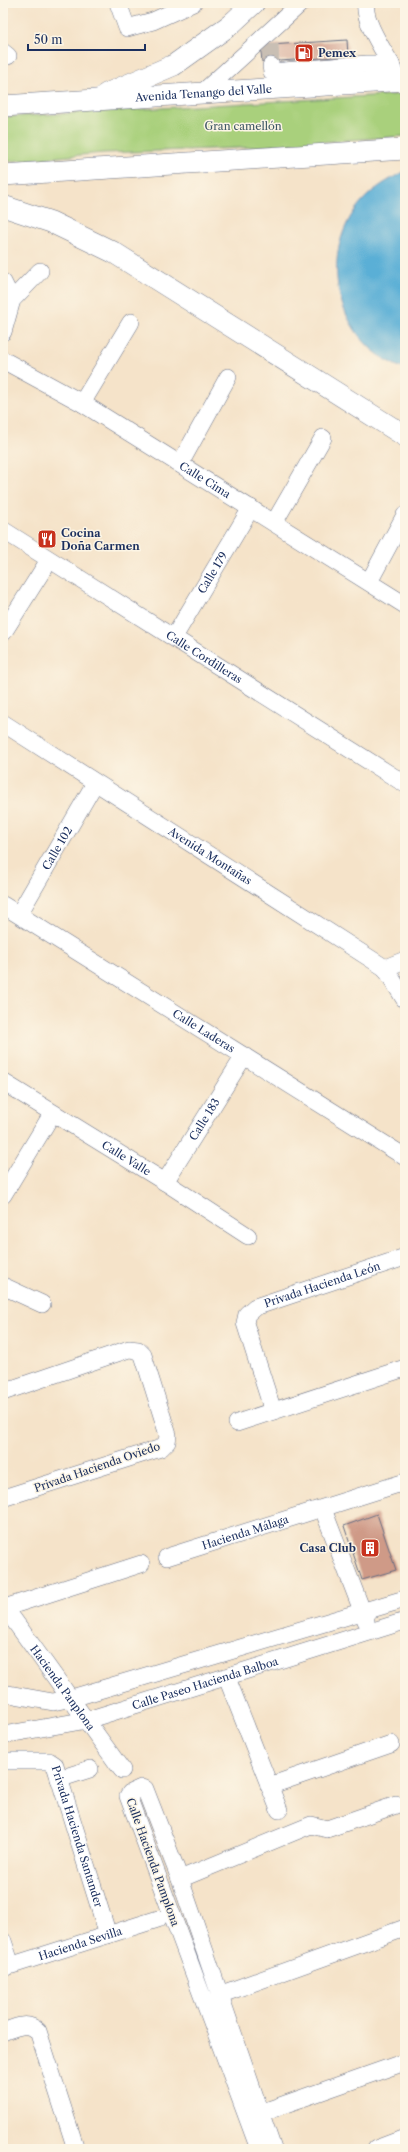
<svg xmlns="http://www.w3.org/2000/svg" width="408" height="2152" font-family="'Libre Caslon Text',serif">
  <style>
    .green { fill: #a9d07b; stroke: #62806c }
    .water { fill: #5aafd6; stroke: #3a6f9a }
    .building { fill: #cf9a87 }
    .lines { fill: none; stroke-linecap: round; stroke-linejoin: round }
    .minor-tunnel { stroke: #c9bfb4; stroke-width: 17; stroke-dasharray: 17 8; stroke-linecap: butt }
    .minor-casing { stroke: #676e83; stroke-width: 18 }
    .major-casing { stroke: #676e83; stroke-width: 22 }
    .minor { stroke: #fff; stroke-width: 17 }
    .major { stroke: #fff; stroke-width: 21 }
    .labels { text-anchor: middle; dominant-baseline: central; stroke-width: 3; stroke-linejoin: round; paint-order: stroke }
    .poi-label { font-size: 11px; font-weight: bold; fill: #1b2f5e; stroke: #fcf5e5; text-anchor: start }
    .street-label { font-size: 11px; fill: #1b2f5e; stroke: #fcf5e5 }
    .park-label { font-size: 11px; fill: #3e5765; stroke: #fcf5e5 }
  </style>
  <rect width="100%" height="100%" fill="#fcf5e5"/>
  <filter id="ink" filterUnits="userSpaceOnUse"><feTurbulence type="fractalNoise" baseFrequency=".025" numOctaves="2"/><feDisplacementMap in="SourceGraphic" scale="8" xChannelSelector="R" yChannelSelector="G"/><feConvolveMatrix kernelMatrix="1 2 1 2 8 2 1 2 1" color-interpolation-filters="sRGB"/></filter>
  <filter id="wash" filterUnits="userSpaceOnUse"><feTurbulence type="fractalNoise" baseFrequency=".012" numOctaves="4" result="noise"/><feDisplacementMap in="SourceGraphic" scale="16" xChannelSelector="R" yChannelSelector="G"/><feGaussianBlur stdDeviation="0.9" result="paint"/><feColorMatrix in="noise" values="0 0 0 0 0 0 0 0 0 0 0 0 0 0 0 0 0 1.4 0 .05"/><feComposite in="paint" operator="in"/></filter>
  <g filter="url(#wash)">
    <rect width="100%" height="100%" fill="#f5e3c9"/>
    <path class="green" d="M405 94V136L239 148 103 153 3 162V117Z"/>
    <path class="water" d="M405 171V369C342 347 316 266 355 210 367 192 386 181 405 171Z"/>
    <g id="blocks">
      <g class="building">
        <path d="M347 40 348 56 280 61 275 57 270 56 262 62 261 52 270 45Z"/>
        <path d="M377 1514 396 1570 362 1580 344 1526Z"/>
      </g>
    </g>
  </g>
  <g filter="url(#ink)">
    <use href="#blocks" fill-opacity="0" stroke="#676e83" stroke-width="1"/>
    <g class="lines">
      <path class="minor-tunnel" d="M270 44 271 66"/>
      <g class="minor-casing">
        <g id="minor">
          <path d="M118 3 127 28 153 21 193 3"/>
          <path d="M366 3C363 20 382 48 391 64"/>
          <path d="M3 52 8 56"/>
          <path d="M271 66 272 72 367 64H391L397 81"/>
          <path d="M202 93 301 3"/>
          <path d="M3 282 12 300"/>
          <path d="M3 332 12 300 40 271"/>
          <path id="s1" d="M3 360 82 403 405 605"/>
          <path d="M82 403 131 322"/>
          <path d="M180 464 228 377"/>
          <path d="M274 523 323 438"/>
          <path id="s2" d="M3 530 405 784"/>
          <path d="M369 582 405 515"/>
          <path d="M3 633 49 560"/>
          <path id="s3" d="M174 637 251 508"/>
          <path id="s4" d="M3 723 385 968 405 1000"/>
          <path id="s5" d="M3 905 405 1157"/>
          <path id="s6" d="M19 914 95 783"/>
          <path d="M385 968 405 960"/>
          <path id="s7" d="M3 1082 165 1182 248 1236"/>
          <path id="s8" d="M165 1182 244 1056"/>
          <path d="M3 1195 52 1114"/>
          <path d="M3 1286 42 1304"/>
          <path d="M3 1392 129 1349 138 1350 143 1355 168 1435 167 1442 161 1448 3 1498"/>
          <path id="s9" d="M273 1411 245 1323 247 1314 255 1307 405 1257"/>
          <path d="M237 1423 405 1368"/>
          <path d="M323 1509 366 1621"/>
          <path id="s10" d="M167 1557 405 1482"/>
          <path id="s11" d="M3 1605 122 1770"/>
          <path d="M4 1608 141 1564"/>
          <path d="M227 1678 279 1810"/>
          <path d="M3 1693 53 1702 72 1698 405 1599"/>
          <path id="s12" d="M3 1735 87 1720 405 1621"/>
          <path id="s13" d="M3 1761H49L55 1765 108 1935"/>
          <path d="M59 1779 90 1769"/>
          <path d="M269 1786 391 1744"/>
          <path d="M180 1879 311 1825 327 1829 396 1805"/>
          <path d="M3 1941 11 1965"/>
          <path id="s14" d="M3 1968 158 1919"/>
          <path d="M219 1995 405 1928"/>
          <path d="M3 2032C16 2027 27 2021 38 2031L76 2149"/>
          <path d="M260 2113 405 2062"/>
          <path d="M259 2149 128 1796 130 1793 141 1788 145 1789 180 1879 273 2149"/>
          <path d="M376 2149 405 2138"/>
        </g>
      </g>
      <g class="major-casing">
        <g id="major">
          <path d="M106 94 174 65 230 25 254 3"/>
          <path id="s15" d="M3 106 405 80"/>
          <path d="M3 175 405 149"/>
          <path d="M3 206 51 222 113 252 405 436"/>
        </g>
      </g>
      <use href="#minor" class="minor"/>
      <use href="#major" class="major"/>
    </g>
  </g>
  <defs>
    <g id="fuel-square" transform="scale(1)"><rect x="-9" y="-9" width="18" height="18" rx="4" fill="#c8321e" stroke="#fcf5e5"/><path d="M-5.5-6h7V0h2V4h1.3V-2.5L3-4.5l.8-.8L6-3V5H2.5V1h-1V6h-7ZM-4.2-4.7v3.2H.2V-4.7Z" fill="#fff"/></g>
    <g id="restaurant-square" transform="scale(1)"><rect x="-9" y="-9" width="18" height="18" rx="4" fill="#c8321e" stroke="#fcf5e5"/><path d="M-5-6h1v4h1v-4h1v4h1v-4h1v5L-1.5 .5V6h-2V.5L-5-1ZM5-6V6H3V1.5H1.5Q1.5-4 5-6Z" fill="#fff"/></g>
    <g id="building-square" transform="scale(1)"><rect x="-9" y="-9" width="18" height="18" rx="4" fill="#c8321e" stroke="#fcf5e5"/><path d="M-4-6H4V6H1V3H-1V6H-4ZM-2.5-4.3h1.7v1.8h-1.7ZM.8-4.3h1.7v1.8H.8ZM-2.5-1h1.7V.8h-1.7ZM.8-1h1.7V.8H.8Z" fill="#fff"/></g>
  </defs>
  <g fill-rule="evenodd">
    <use href="#fuel-square" x="304" y="53"/>
    <use href="#restaurant-square" x="47" y="539"/>
    <use href="#building-square" x="370" y="1548"/>
  </g>
  <g class="labels">
    <g class="poi-label">
      <text x="318" y="53">Pemex</text>
      <text x="61" y="533">Cocina<tspan x="61" dy="13">Doña Carmen</tspan></text>
      <text x="356" y="1548" text-anchor="end">Casa Club</text>
    </g>
    <g class="street-label">
      <text stroke="none"><textPath href="#s15" startOffset="201">Avenida Tenango del Valle</textPath></text>
      <text stroke="none"><textPath href="#s1" startOffset="235">Calle Cima</textPath></text>
      <text stroke="none"><textPath href="#s3" startOffset="75">Calle 179</textPath></text>
      <text stroke="none"><textPath href="#s2" startOffset="238">Calle Cordilleras</textPath></text>
      <text stroke="none"><textPath href="#s6" startOffset="76">Calle 102</textPath></text>
      <text stroke="none"><textPath href="#s4" startOffset="246">Avenida Montañas</textPath></text>
      <text stroke="none"><textPath href="#s5" startOffset="237">Calle Laderas</textPath></text>
      <text stroke="none"><textPath href="#s8" startOffset="74">Calle 183</textPath></text>
      <text stroke="none"><textPath href="#s7" startOffset="145">Calle Valle</textPath></text>
      <text stroke="none"><textPath href="#s9" startOffset="183">Privada Hacienda León</textPath></text>
      <text transform="translate(97 1467) rotate(-19)">Privada Hacienda Oviedo</text>
      <text stroke="none"><textPath href="#s10" startOffset="82">Hacienda Málaga</textPath></text>
      <text stroke="none"><textPath href="#s12" startOffset="209">Calle Paseo Hacienda Balboa</textPath></text>
      <text stroke="none"><textPath href="#s11" startOffset="102">Hacienda Panplona</textPath></text>
      <text stroke="none"><textPath href="#s13" startOffset="128">Privada Hacienda Santander</textPath></text>
      <text transform="translate(153 1862) rotate(70)">Calle Hacienda Pamplona</text>
      <text stroke="none"><textPath href="#s14" startOffset="81">Hacienda Sevilla</textPath></text>
    </g>
    <g class="park-label">
      <text x="243" y="126">Gran camellón</text>
    </g>
  </g>
  <rect width="408" height="2152" fill="none" stroke="#fcf5e5" stroke-width="16"/>
  <path d="M28 44v6h117v-6" fill="none" stroke="#1b2f5e" stroke-width="2"/>
  <text x="34" y="44" font-size="12" fill="#1b2f5e" stroke="#fcf5e5" stroke-width="3" paint-order="stroke">50 m</text>
</svg>
